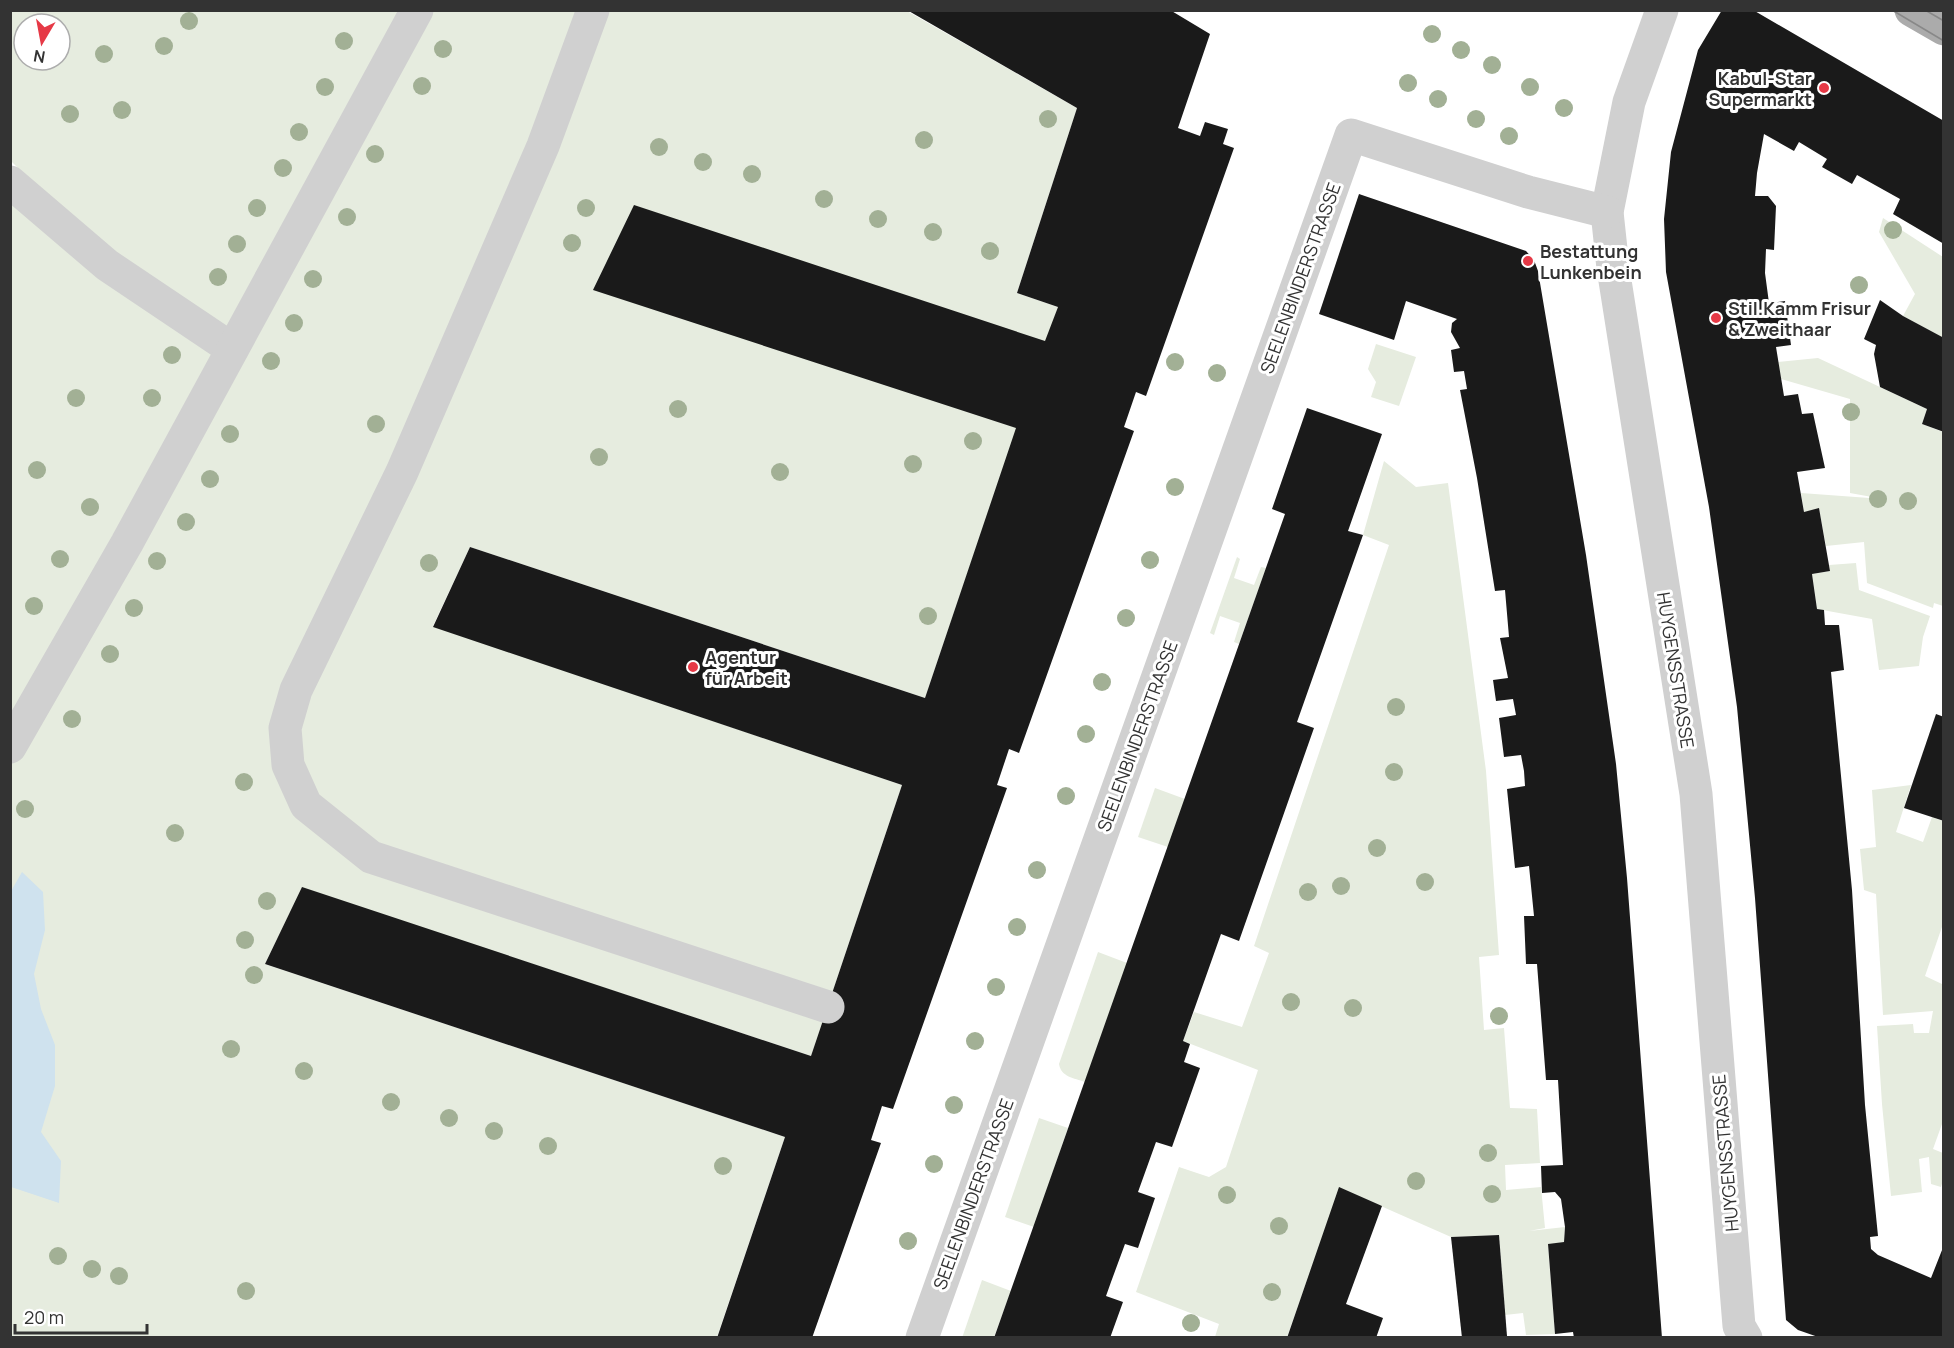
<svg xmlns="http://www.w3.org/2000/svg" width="1954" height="1348" font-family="Manrope,sans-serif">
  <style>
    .green { fill: #e6ecdf; fill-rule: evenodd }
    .water { fill: #cfe2ee }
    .building { fill: #1a1a1a }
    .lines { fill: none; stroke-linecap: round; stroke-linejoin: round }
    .minor { stroke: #d0d0d0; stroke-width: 33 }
    .major { stroke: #ababab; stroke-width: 33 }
    .tram { stroke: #888; stroke-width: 1.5 }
    .tree { fill: #a2b095 }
    .poi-dot { fill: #e63946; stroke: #fff; stroke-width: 2 }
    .labels { text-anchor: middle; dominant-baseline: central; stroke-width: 6; stroke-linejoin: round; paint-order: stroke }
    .poi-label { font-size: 18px; font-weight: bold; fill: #333; stroke: #fff; text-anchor: start }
    .street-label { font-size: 18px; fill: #333; stroke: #fff }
  </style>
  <rect width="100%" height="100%" fill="#fff"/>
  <g class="green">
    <path d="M10 11H907L1077 108 1017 293 1058 307 925 698 470 547 433 626 902 785 811 1056 302 888 265 964 785 1137 717 1337H11L10 177 20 170 11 161ZM24 24H60V60H24Z"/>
    <path d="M1883 218 1943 257V338L1903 316 1915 294 1879 232Z"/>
    <path d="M1376 344 1416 357 1399 406 1371 397 1376 382 1368 369Z"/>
    <path d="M1818 358 1927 409 1922 424 1943 432V606L1934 603 1933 608 1867 583 1864 542 1826 546 1819 509 1804 512 1801 493 1883 499 1850 493V399L1781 379 1778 362Z"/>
    <path d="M1384 461 1416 487 1448 483 1486 771 1499 955 1479 957 1484 1030 1504 1028 1510 1108 1537 1109 1540 1163 1505 1165 1506 1190 1541 1187 1545 1228 1529 1231 1565 1227 1564 1242 1548 1245 1555 1334 1526 1335 1523 1313 1505 1315 1499 1235 1451 1237 1340 1188 1287 1337H1215L1219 1324 1136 1292 1179 1167 1209 1177 1226 1167 1258 1070 1183 1041 1194 1012 1242 1027 1269 953 1254 946 1389 545 1363 535Z"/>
    <path d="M1237 557 1240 559 1234 578 1254 585 1261 567 1266 568 1239 644 1234 642 1240 623 1220 616 1214 635 1210 633Z"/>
    <path d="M1856 563 1859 590 1930 616 1923 637 1919 666 1879 670 1872 619 1817 609 1812 574 1830 571 1829 565Z"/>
    <path d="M1911 785 1896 832 1923 842 1932 817 1943 821V924L1925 976 1942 984 1943 982V1124H1942L1933 1149 1943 1153V1180L1941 1187 1931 1184 1929 1157 1919 1159 1922 1192 1891 1196 1882 1104 1877 1026 1913 1024 1914 1033H1929L1933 1011 1883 1015 1876 894 1864 890 1860 849 1876 847 1872 790Z"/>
    <path d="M1155 788 1185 799 1168 847 1138 837Z"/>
    <path d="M1098 952 1127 963 1085 1082C1074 1078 1061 1077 1059 1064Z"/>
    <path d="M1039 1118 1068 1128 1034 1227 1005 1217Z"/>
    <path d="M982 1280 1011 1291 994 1337 962 1338Z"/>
  </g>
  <path class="water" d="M22 872 43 892 45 930 34 974 41 1009 55 1045V1086L41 1132 61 1161 59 1203 11 1187 10 893Z"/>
  <g class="building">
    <path d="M907 10H1170L1210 34 1178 128 1200 136 1205 122 1228 129 1223 144 1234 148 1146 396 1136 392 1124 427 1134 431 1019 753 1009 749 997 785 1007 788 893 1109 882 1106 871 1140 881 1143 812 1338H717L785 1137 265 964 302 887 811 1056 902 785 433 627 470 547 925 698 1016 428 593 290 634 205 1045 341 1058 307 1017 293 1077 108Z"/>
    <path d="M1722 10H1753L1944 121V244L1893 214 1900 199 1857 175 1852 184 1822 167 1827 159 1799 142 1794 151 1764 134 1757 173 1755 196H1768L1776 206 1774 250 1766 249 1765 273 1769 303 1785 301 1791 345 1776 347 1784 396 1798 394 1802 414 1813 413 1825 468 1797 472 1804 512 1819 508 1830 571 1812 574 1817 609 1824 610 1825 625H1839L1844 670 1831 672 1852 890 1865 1105 1878 1236 1870 1237 1871 1249 1878 1255 1931 1278 1944 1245V1338H1821L1798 1330 1786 1320 1755 898 1737 707 1709 507 1666 272 1664 219 1671 152 1698 50Z"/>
    <path d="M1359 194 1526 251 1534 260 1538 271 1586 555 1616 764 1627 878 1662 1338H1574L1573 1332 1555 1334 1548 1244 1564 1242 1565 1227 1561 1199 1555 1192 1542 1193 1541 1166 1563 1165 1558 1080H1546L1537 964H1526L1524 916H1534L1529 866 1515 868 1507 789 1525 786 1524 771 1521 755 1504 757 1499 718 1516 715 1513 699 1496 701 1493 680 1508 678 1500 638 1509 637 1505 590 1495 591 1477 478 1460 390 1467 389 1464 371 1454 372 1451 350 1460 348 1451 332 1452 323 1457 319 1406 301 1394 340 1319 314Z"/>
    <path d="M1880 300 1903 316 1944 338V432L1922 424 1927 409 1880 387 1874 354 1876 345 1864 339Z"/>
    <path d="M1307 408 1382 434 1348 531 1363 535 1297 722 1314 728 1239 941 1221 934 1183 1041 1190 1044 1184 1062 1200 1068 1172 1147 1156 1142 1138 1192 1155 1198 1138 1248 1125 1244 1111 1282 1106 1296 1123 1302 1110 1338H994L1285 514 1272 509Z"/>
    <path d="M1936 714 1944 717V821L1904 808Z"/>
    <path d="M1339 1187 1382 1206 1346 1304 1383 1318 1376 1338H1287Z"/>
    <path d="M1499 1235 1507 1336 1462 1338 1451 1237Z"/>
  </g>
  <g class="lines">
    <g class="minor">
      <path d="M593 10 543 146 402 472 296 690 285 728 288 765 306 805 371 857 828 1007"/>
      <path d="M1662 10 1629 102 1607 212 1613 268 1696 794 1739 1326 1746 1338"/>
      <path d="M10 182 107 265 232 349"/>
      <path d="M10 747 127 543 417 10"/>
      <path d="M922 1338 1351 135 1528 192 1607 212"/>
    </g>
    <path class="major" d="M1911 10 1944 29"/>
    <g class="tram">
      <path d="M1892 10 1944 41"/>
      <path d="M1925 10 1944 21"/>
    </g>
  </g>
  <g class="tree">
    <circle cx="189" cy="21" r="9"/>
    <circle cx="1432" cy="34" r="9"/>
    <circle cx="344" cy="41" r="9"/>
    <circle cx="164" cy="46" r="9"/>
    <circle cx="443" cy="49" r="9"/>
    <circle cx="1461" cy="50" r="9"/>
    <circle cx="104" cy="54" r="9"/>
    <circle cx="1492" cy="65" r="9"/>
    <circle cx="1408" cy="83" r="9"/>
    <circle cx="422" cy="86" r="9"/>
    <circle cx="325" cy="87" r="9"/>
    <circle cx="1530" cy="87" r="9"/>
    <circle cx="1438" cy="99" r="9"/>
    <circle cx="1564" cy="108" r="9"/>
    <circle cx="122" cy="110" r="9"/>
    <circle cx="70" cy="114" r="9"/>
    <circle cx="1048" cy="119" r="9"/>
    <circle cx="1476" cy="119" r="9"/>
    <circle cx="299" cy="132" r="9"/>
    <circle cx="1509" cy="136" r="9"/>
    <circle cx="924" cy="140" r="9"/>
    <circle cx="659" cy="147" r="9"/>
    <circle cx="375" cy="154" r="9"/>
    <circle cx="703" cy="162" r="9"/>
    <circle cx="283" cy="168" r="9"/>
    <circle cx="752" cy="174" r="9"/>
    <circle cx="824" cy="199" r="9"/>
    <circle cx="257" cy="208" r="9"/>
    <circle cx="586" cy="208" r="9"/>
    <circle cx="347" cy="217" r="9"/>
    <circle cx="878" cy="219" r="9"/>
    <circle cx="1893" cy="230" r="9"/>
    <circle cx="933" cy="232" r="9"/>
    <circle cx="572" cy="243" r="9"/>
    <circle cx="237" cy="244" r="9"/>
    <circle cx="990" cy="251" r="9"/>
    <circle cx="218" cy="277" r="9"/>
    <circle cx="313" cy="279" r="9"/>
    <circle cx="1859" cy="285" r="9"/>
    <circle cx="294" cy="323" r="9"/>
    <circle cx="172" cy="355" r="9"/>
    <circle cx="271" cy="361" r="9"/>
    <circle cx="1175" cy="362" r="9"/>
    <circle cx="1217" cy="373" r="9"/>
    <circle cx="76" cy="398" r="9"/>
    <circle cx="152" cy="398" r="9"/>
    <circle cx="678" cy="409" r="9"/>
    <circle cx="1851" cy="412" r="9"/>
    <circle cx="376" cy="424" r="9"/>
    <circle cx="230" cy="434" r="9"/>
    <circle cx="973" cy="441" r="9"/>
    <circle cx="599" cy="457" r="9"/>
    <circle cx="913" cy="464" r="9"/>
    <circle cx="37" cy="470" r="9"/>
    <circle cx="780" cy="472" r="9"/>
    <circle cx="210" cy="479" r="9"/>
    <circle cx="1175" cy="487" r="9"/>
    <circle cx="1878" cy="499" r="9"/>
    <circle cx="1908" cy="501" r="9"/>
    <circle cx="90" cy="507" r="9"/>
    <circle cx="186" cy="522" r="9"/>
    <circle cx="60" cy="559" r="9"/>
    <circle cx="1150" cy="560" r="9"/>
    <circle cx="157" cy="561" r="9"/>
    <circle cx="429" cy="563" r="9"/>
    <circle cx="34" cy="606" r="9"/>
    <circle cx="134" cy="608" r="9"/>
    <circle cx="928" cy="616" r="9"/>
    <circle cx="1126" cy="618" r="9"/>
    <circle cx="110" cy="654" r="9"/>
    <circle cx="1102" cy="682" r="9"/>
    <circle cx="1396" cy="707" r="9"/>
    <circle cx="72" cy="719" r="9"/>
    <circle cx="1086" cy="734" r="9"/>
    <circle cx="1394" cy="772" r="9"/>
    <circle cx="244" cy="782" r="9"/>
    <circle cx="1066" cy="796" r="9"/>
    <circle cx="25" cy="809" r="9"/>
    <circle cx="175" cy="833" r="9"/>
    <circle cx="1377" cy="848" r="9"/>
    <circle cx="1037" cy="870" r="9"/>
    <circle cx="1425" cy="882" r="9"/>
    <circle cx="1341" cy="886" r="9"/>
    <circle cx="1308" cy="892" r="9"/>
    <circle cx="267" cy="901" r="9"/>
    <circle cx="1017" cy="927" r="9"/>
    <circle cx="245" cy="940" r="9"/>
    <circle cx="254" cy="975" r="9"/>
    <circle cx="996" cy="987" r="9"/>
    <circle cx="1291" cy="1002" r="9"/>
    <circle cx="1353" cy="1008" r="9"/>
    <circle cx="1499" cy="1016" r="9"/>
    <circle cx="975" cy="1041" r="9"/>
    <circle cx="231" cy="1049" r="9"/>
    <circle cx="304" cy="1071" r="9"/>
    <circle cx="391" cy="1102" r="9"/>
    <circle cx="954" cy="1105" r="9"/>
    <circle cx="449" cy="1118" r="9"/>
    <circle cx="494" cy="1131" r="9"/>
    <circle cx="548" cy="1146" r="9"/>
    <circle cx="1488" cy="1153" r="9"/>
    <circle cx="934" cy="1164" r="9"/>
    <circle cx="723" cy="1166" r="9"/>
    <circle cx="1416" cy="1181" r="9"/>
    <circle cx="1492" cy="1194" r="9"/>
    <circle cx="1227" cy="1195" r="9"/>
    <circle cx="1279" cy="1226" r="9"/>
    <circle cx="908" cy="1241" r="9"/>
    <circle cx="58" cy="1256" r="9"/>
    <circle cx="92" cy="1269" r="9"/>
    <circle cx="119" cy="1276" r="9"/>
    <circle cx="246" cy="1291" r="9"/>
    <circle cx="1272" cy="1292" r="9"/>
    <circle cx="1191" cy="1323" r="9"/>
  </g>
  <g class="poi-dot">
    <circle cx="1824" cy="88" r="6"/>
    <circle cx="1528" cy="261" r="6"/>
    <circle cx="1716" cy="318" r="6"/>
    <circle cx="693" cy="667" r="6"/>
  </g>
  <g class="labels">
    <g class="poi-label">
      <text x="1812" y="78" text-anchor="end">Kabul-Star<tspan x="1812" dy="21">Supermarkt</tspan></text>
      <text x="1540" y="251">Bestattung<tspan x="1540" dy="21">Lunkenbein</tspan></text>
      <text x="1728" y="308">Stil.Kamm Frisur<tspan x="1728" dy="21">&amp; Zweithaar</tspan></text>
      <text x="705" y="657">Agentur<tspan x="705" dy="21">für Arbeit</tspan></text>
    </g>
    <g class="street-label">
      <text transform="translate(1300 278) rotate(-70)">SEELENBINDERSTRASSE</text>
      <text transform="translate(1676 670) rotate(81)">HUYGENSSTRASSE</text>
      <text transform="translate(1137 736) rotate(-70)">SEELENBINDERSTRASSE</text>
      <text transform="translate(1725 1153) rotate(-95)">HUYGENSSTRASSE</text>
      <text transform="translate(973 1194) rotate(-70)">SEELENBINDERSTRASSE</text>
    </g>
  </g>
  <rect width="1954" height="1348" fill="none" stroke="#333333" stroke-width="24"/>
  <g transform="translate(42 42) rotate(190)"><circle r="28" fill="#ffffff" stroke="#adadad" stroke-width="1.5"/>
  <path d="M0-4.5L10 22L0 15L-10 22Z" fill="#e63946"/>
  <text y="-9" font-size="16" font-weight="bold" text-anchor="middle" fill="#333333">N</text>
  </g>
  <path d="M15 1324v9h132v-9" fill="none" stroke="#333333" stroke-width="3"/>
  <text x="24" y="1324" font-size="18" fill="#333333" stroke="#ffffff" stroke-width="4.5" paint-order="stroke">20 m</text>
</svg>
